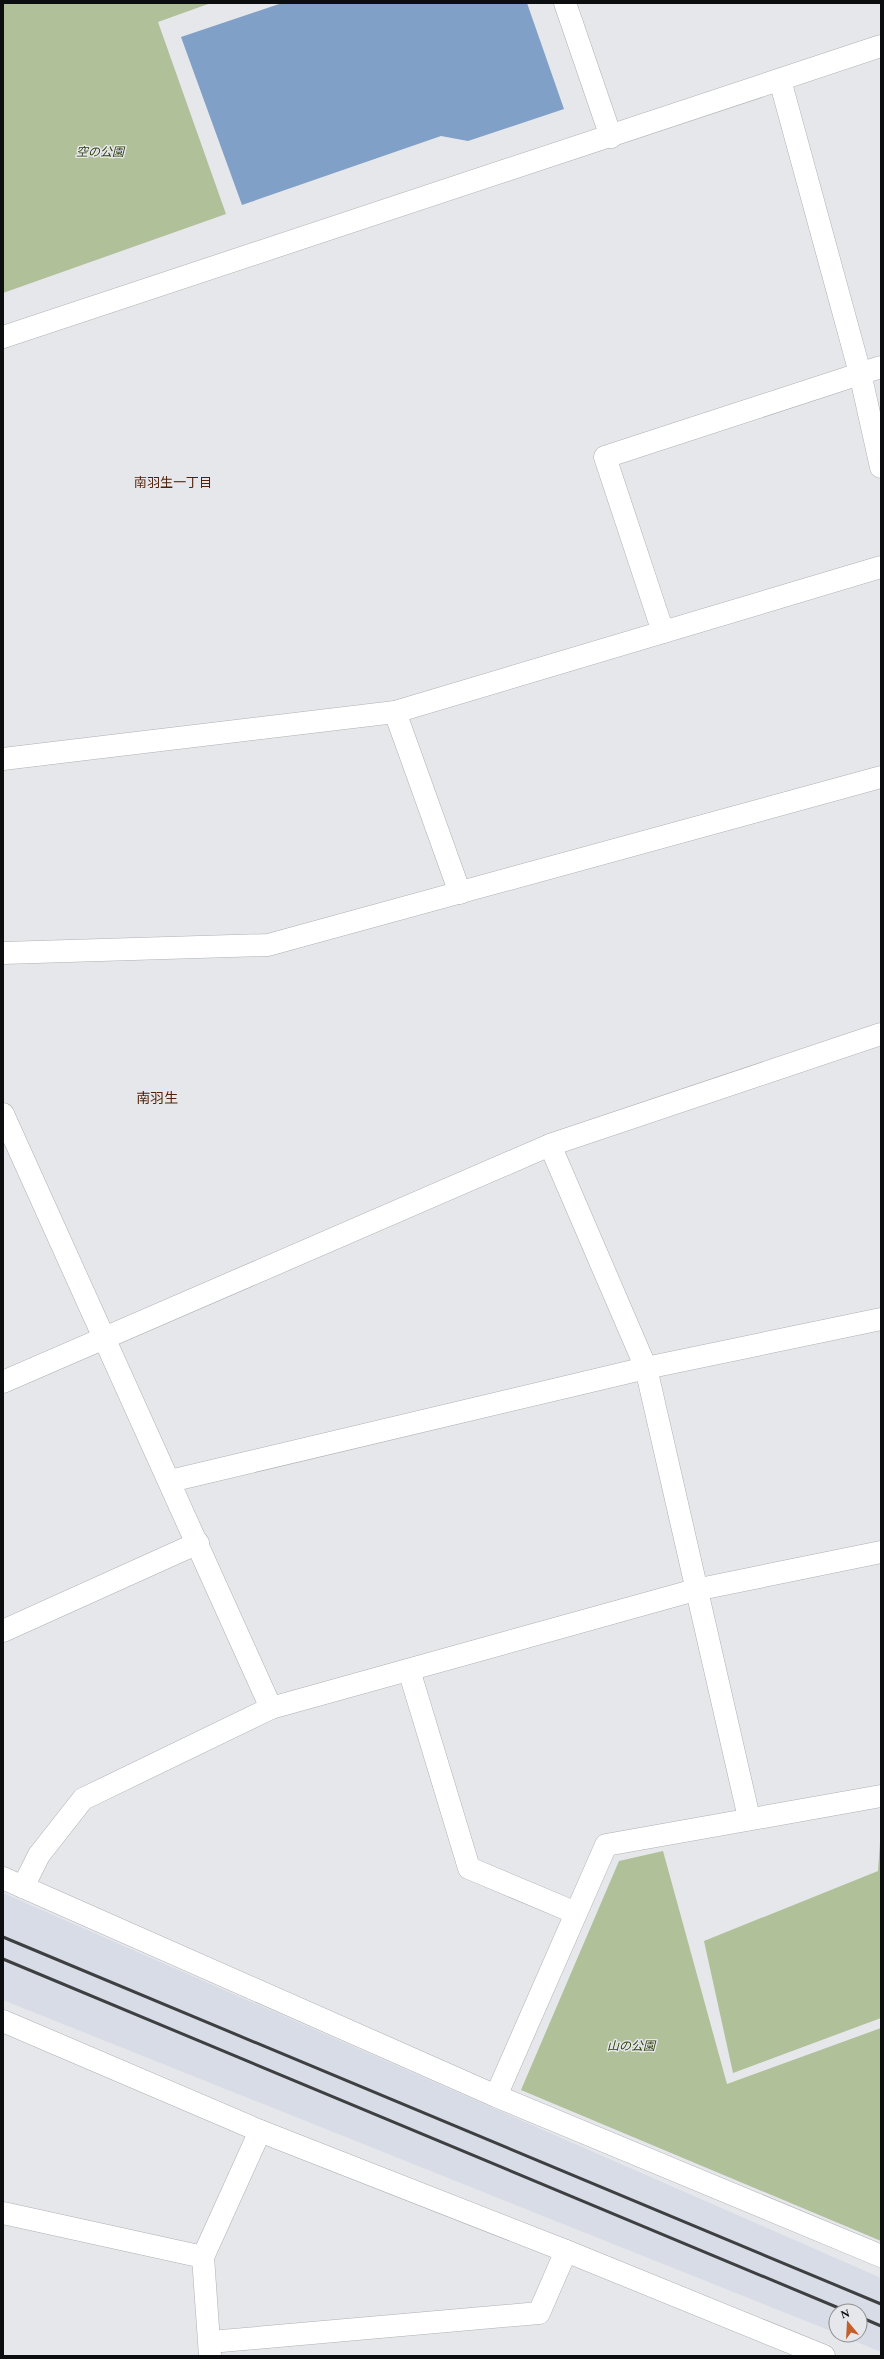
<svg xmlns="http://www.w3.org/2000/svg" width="884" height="2359" font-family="Spectral,'Noto Sans JP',serif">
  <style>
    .built { fill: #d8dce7 }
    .green { fill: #b0c099 }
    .water { fill: #80a0c7 }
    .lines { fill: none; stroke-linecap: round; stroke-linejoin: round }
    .minor-casing { stroke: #aeb0b3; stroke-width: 23 }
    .minor { stroke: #fff; stroke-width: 22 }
    .rail { stroke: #3e3f41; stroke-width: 3 }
    .labels { text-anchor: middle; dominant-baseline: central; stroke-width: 3; stroke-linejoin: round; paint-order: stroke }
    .park-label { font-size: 12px; font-style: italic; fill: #2d3e09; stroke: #e6e7eb }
    .neighbourhood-label { font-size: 13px; fill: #522208; stroke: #e6e7eb }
    .quarter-label { font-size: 14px; fill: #522208; stroke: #e6e7eb }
  </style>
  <rect width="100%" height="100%" fill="#e6e7eb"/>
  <path class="built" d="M3 1893 881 2278V2352L840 2335H860V2311H836V2333L3 2000Z"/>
  <g class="green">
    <path d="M3 3H211L158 22 226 214 3 293Z"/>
    <path d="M881 1828V2018L733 2073 704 1941 878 1871Z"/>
    <path d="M663 1851 727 2084 881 2028V2241L521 2090 619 1861Z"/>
  </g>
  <path class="water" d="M282 3H527L564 109 468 141 441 136 242 205 181 37Z"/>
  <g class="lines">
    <g class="minor-casing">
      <g id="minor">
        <path d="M565 3 611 137"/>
        <path d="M780 80 860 373 881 467"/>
        <path d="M3 337 881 46"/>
        <path d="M663 632 605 457 881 367"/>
        <path d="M395 712 460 893"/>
        <path d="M3 759 395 712 881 567"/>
        <path d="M3 953 268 945 881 777"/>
        <path d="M3 1114 271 1708"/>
        <path d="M550 1145 646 1368 749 1818"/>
        <path d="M3 1382 550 1145 881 1034"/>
        <path d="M170 1481 646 1368 881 1319"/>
        <path d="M881 1552 695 1590 271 1708 83 1799 39 1855 23 1887 496 2096 881 2256"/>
        <path d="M3 1631 198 1543"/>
        <path d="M409 1670 469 1868 576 1913"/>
        <path d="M3 1878 23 1887"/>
        <path d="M3 2021 260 2131 566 2251 824 2356"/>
        <path d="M496 2096 606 1845 881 1796"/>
        <path d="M3 2213 203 2257 260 2131"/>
        <path d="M203 2257 210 2356"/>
        <path d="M210 2342 539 2313 566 2251"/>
      </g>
    </g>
    <use href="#minor" class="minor"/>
    <g class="rail">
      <path d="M3 1937 881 2304"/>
      <path d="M3 1959 846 2311"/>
      <path d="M860 2317 881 2326"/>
    </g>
  </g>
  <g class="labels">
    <g class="park-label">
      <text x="100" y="152">空の公園</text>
      <text x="631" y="2046">山の公園</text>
    </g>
    <g class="neighbourhood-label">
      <text x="173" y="483">南羽生一丁目</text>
    </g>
    <g class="quarter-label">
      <text x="157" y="1098">南羽生</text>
    </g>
  </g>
  <rect width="884" height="2359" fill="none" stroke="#0c0d0e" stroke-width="8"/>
  <g transform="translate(848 2323) rotate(342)"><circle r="19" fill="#e6e7eb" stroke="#8f9093"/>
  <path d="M0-3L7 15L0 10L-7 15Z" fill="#c45f2a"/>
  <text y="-6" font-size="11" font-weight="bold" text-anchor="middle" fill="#0c0d0e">N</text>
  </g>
</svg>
